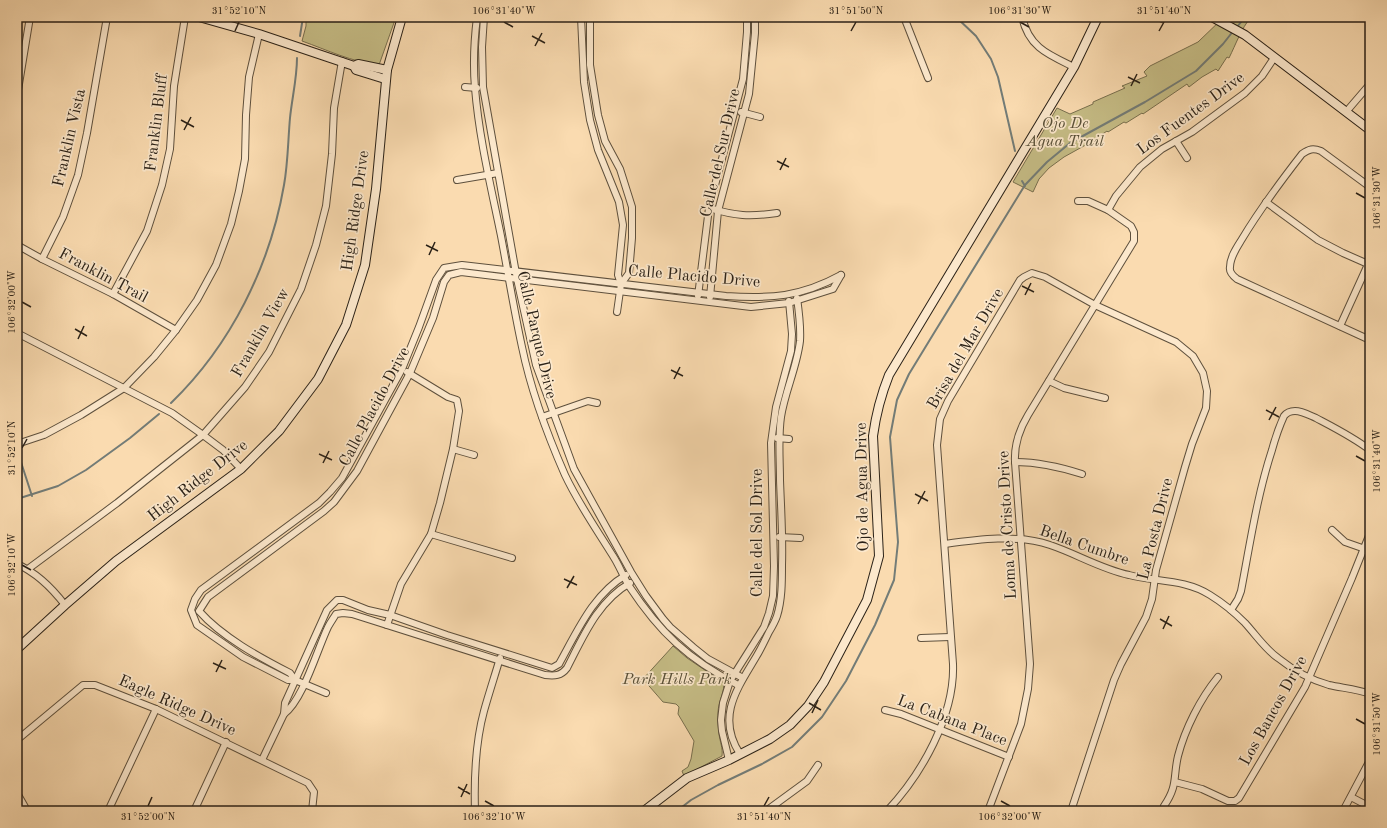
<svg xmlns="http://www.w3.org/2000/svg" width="1387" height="828" font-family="'Old Standard TT',serif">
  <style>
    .green { fill: #c6bd86; stroke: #786f4e }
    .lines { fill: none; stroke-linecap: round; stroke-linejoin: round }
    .stream { stroke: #737c77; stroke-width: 2 }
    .street-casing { stroke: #5e503d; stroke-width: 8 }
    .secondary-casing { stroke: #2a2117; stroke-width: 10 }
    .street { stroke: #fce8cc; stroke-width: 6 }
    .secondary { stroke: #fce8cc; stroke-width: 8 }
    .ticks { fill: none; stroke: #2a2117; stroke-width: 1.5 }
    .labels { text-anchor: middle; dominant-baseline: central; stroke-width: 3.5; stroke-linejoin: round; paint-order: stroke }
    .street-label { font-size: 16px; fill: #2a2117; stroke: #fce8cc }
    .park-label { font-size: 16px; font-style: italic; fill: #595038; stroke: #fce8cc }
    .neatline { fill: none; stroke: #2a2117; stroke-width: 1.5 }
    .ticks-label { font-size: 10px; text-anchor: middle; fill: #2a2117 }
  </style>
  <rect width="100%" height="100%" fill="#fadbb0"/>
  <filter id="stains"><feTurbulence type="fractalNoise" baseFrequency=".005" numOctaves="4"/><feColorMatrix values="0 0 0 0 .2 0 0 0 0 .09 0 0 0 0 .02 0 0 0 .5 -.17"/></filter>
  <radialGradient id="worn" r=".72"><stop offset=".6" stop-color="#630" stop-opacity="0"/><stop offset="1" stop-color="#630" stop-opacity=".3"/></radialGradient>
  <g class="green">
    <path d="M306 17H396L379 65C352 62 327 50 302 41L306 26Z"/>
    <path d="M1224 17H1251C1241 29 1236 44 1229 58L1227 57 1218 71 1216 69 1202 77 1189 87 1187 84 1143 114 1142 113 1126 123 1124 122 1108 132 1107 131 1091 142 1064 157 1049 168 1039 179 1033 192 1013 182 1057 108 1070 114 1093 104V102L1125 88 1122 86 1147 76 1144 72 1150 66 1198 42Z"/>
    <path d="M673 646 687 658 724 683C724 691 721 697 719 705 717 714 718 725 719 734 720 742 723 748 722 756L684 776 682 771 688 767 691 759 694 741 678 714 679 707 676 704 663 702 643 679Z"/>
  </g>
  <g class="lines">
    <g class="stream">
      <path d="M956 17 976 36 991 59 998 77 1015 151"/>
      <path d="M1237 27 1245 17"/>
      <path d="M300 36 303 17"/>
      <path d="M1022 181 1025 186"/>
      <path d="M171 403C231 345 270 266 284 185 288 163 288 140 290 118 292 98 297 78 297 58"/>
      <path d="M18 453 32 496"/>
      <path d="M17 499 58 486 86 470 130 438 159 414"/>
      <path d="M677 811 691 800 718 785 762 764 792 747 822 717 846 681 875 625 894 580 898 542 890 437 897 400 909 374 934 333 1025 185 1047 162 1070 143 1145 102 1196 71 1223 44 1234 30"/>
    </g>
    <g class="street-casing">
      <g id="street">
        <path d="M477 17C474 41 473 65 475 88 479 138 491 187 501 236 508 273 514 310 522 347 531 391 547 434 565 475 578 503 597 530 613 556 619 565 623 576 629 586 660 633 688 659 738 685"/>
        <path d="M484 17 482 47 483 87 517 279 536 365 574 469 631 572 646 596 663 619 670 627 693 647 708 659 743 678"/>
        <path d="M581 17 584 82 590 120 598 150 619 202 623 225 618 275 621 284"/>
        <path d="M590 17V65L598 115 605 141 620 169 632 207V238L629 273 621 284 617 312"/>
        <path d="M904 17 928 78"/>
        <path d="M1022 17C1029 48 1049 55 1074 67"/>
        <path d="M1162 19 1163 17"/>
        <path d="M465 87 477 88"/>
        <path d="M17 96 30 17"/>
        <path d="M741 112 760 117"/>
        <path d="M1346 112 1370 84"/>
        <path d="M1176 141 1187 158"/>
        <path d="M457 180 498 173"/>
        <path d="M1370 187 1321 151C1313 148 1309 149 1302 154 1281 181 1260 209 1242 239 1237 247 1230 257 1230 267 1229 272 1233 276 1237 279L1370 340"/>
        <path d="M1266 202 1318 240 1343 253 1368 264"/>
        <path d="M709 208C736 216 749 217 777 213"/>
        <path d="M1108 210 1116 196 1140 167 1162 149 1192 132 1245 93 1262 76 1274 58"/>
        <path d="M17 245 42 259 113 294 176 330"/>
        <path d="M42 259 63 217 78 175 87 133 107 17"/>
        <path d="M113 294 147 231 162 185 170 149 174 86 185 17"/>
        <path d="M698 296 709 208 743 79 747 32V17"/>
        <path d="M710 297 718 211 749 94 755 33V17"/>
        <path d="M1340 326 1370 260"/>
        <path d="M17 333 172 413 203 435 223 450 241 469"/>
        <path d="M1049 381 1064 388 1105 398"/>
        <path d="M542 417 588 401 597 403"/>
        <path d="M777 438 789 439"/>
        <path d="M17 444 44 435 81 415 124 388 154 357 176 330 197 300 216 265 231 224 239 191 245 159 246 115 249 77 259 34"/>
        <path d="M453 449 474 455"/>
        <path d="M1015 462C1038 462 1060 467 1082 474"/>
        <path d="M1332 530 1345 542 1365 549"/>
        <path d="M431 534 512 558"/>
        <path d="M779 537 800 538"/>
        <path d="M945 544C979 539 1017 534 1050 545 1077 554 1101 569 1129 575 1156 582 1185 579 1210 595 1223 603 1234 612 1245 623 1256 635 1265 649 1278 658 1293 670 1311 680 1329 685 1342 688 1357 689 1370 694"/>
        <path d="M17 564C37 573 52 588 65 605"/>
        <path d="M28 569 117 503 203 435 245 387 269 352 301 289 316 245 326 206 332 154 334 108 342 61"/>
        <path d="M1231 610 1238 599 1241 591C1250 544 1257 496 1272 450 1275 439 1279 427 1284 416 1287 412 1290 411 1295 411 1302 411 1309 415 1316 418 1335 428 1353 437 1370 450"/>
        <path d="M387 625 401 584 431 534 440 503 453 449 459 411 457 400 448 397 407 372"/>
        <path d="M921 638 950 637"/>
        <path d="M295 680 290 673C259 657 222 637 199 611L208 597 324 511 334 502 357 471 410 373 433 318 444 282 449 275 461 272 751 307 789 303 833 289 841 275"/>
        <path d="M326 693 295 680H288L243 657 197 625 191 610 195 599 201 590 319 503 330 492 342 478 402 369 419 327 436 280 444 268 462 265 726 296C770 299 801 297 841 275"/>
        <path d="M885 710 901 714 1009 757"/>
        <path d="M284 714C303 700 317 650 328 627 330 623 333 619 336 614L343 613 352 614 545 675C555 676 561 676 567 668 583 637 598 601 630 583"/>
        <path d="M17 740 83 685H95L156 709 308 783 314 792 312 811"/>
        <path d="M740 754C716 717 737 689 756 657 761 649 765 640 769 632 772 627 775 622 777 616 782 600 782 582 782 565 783 537 781 509 780 480 780 460 778 438 781 417 785 391 797 367 800 341 801 326 799 312 797 298"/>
        <path d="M262 760 284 714 285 703 327 610 337 600H343L368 610 390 615 447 635 552 668 559 664C577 632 593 594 626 575"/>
        <path d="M729 760 722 731 721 720 723 703 730 681 764 627 769 613 773 596 774 566 771 443 776 407 791 351 792 334 789 301"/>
        <path d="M1175 782 1202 789 1228 801H1235L1239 798 1305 687 1352 578 1370 533"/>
        <path d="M17 793 25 807 24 811"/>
        <path d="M1351 797 1370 807"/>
        <path d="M1164 806C1178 786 1173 777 1178 756 1185 729 1200 699 1218 677"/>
        <path d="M108 811 156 709"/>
        <path d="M194 811 226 742"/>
        <path d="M475 811C474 777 475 744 484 711 489 693 495 675 500 658"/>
        <path d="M766 811 807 781 818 765"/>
        <path d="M887 811C921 775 955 716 953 664L937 445 940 419 948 401 1020 280 1024 277 1032 273 1045 277 1095 305 1176 342 1193 356 1203 373 1207 391 1206 408 1192 444 1185 467 1156 570 1152 599 1146 617 1121 664 1114 680 1071 811"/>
        <path d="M988 811 1021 724 1028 689 1030 664 1015 462C1014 444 1019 430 1028 415L1134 241V232L1131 226 1108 210 1088 201H1078"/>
        <path d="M1343 811 1370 760"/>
      </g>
    </g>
    <g class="secondary-casing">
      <g id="secondary">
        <path d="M199 17 259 34 354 66 358 64 387 70"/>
        <path d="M1212 17 1245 35 1370 130"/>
        <path d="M354 66 356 70 385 79"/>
        <path d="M17 649 65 605 116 561 241 469 279 431 318 379 346 325 365 265 376 189 387 70 402 17"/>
        <path d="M644 811 687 778 729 760 770 739 790 725 808 706 824 682 867 600 879 556 873 436C876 414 881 395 889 375L1074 67 1098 17"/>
      </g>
    </g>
    <use href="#street" class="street"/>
    <use href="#secondary" class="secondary"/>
  </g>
  <path class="ticks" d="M504 22 513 27M1020 22 1029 27M235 31 239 22M851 31 856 22M1159 31 1164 22M532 36 545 43M535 46 542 33M1128 77 1140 83M1131 86 1137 74M181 120 194 127M184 130 191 117M777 161 789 167M780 170 786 158M1356 193 1365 198M426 245 438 251M429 255 435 242M1022 286 1034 292M1025 295 1031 283M22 302 31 307M75 329 87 336M78 339 84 326M671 370 683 376M674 379 680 367M1266 410 1279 417M1269 420 1276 407M22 448 27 439M319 454 332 460M1356 456 1365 461M323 463 329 451M915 494 928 501M918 504 925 491M22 565 31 570M564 579 577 585M567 588 574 576M1160 619 1172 626M1163 629 1169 616M213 663 226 669M216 672 222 660M809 703 821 710M812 713 818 700M1356 719 1365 724M458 787 470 794M461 797 467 784M485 801 494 806M1001 801 1010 806M148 806 152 797M764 806 769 797"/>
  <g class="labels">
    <g class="street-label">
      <text transform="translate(1191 114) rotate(-36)">Los Fuentes Drive</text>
      <text transform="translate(157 123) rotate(-83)">Franklin Bluff</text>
      <text transform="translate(70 138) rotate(-77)">Franklin Vista</text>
      <text transform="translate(721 153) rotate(-77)">Calle del Sur Drive</text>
      <text transform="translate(356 211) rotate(-82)">High Ridge Drive</text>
      <text transform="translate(103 276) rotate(28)">Franklin Trail</text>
      <text transform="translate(694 277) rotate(5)">Calle Placido Drive</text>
      <text transform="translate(261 333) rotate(-60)">Franklin View</text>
      <text transform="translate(536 335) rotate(77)">Calle Parque Drive</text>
      <text transform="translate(966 349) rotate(-60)">Brisa del Mar Drive</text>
      <text transform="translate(375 407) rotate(-62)">Calle Placido Drive</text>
      <text transform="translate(198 481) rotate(-38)">High Ridge Drive</text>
      <text transform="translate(863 487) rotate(-91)">Ojo de Agua Drive</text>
      <text transform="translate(1008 525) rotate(-93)">Loma de Cristo Drive</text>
      <text transform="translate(1156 529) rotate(-76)">La Posta Drive</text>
      <text transform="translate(758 533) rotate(-90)">Calle del Sol Drive</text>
      <text transform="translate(1084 546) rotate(19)">Bella Cumbre</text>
      <text transform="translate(177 706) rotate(24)">Eagle Ridge Drive</text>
      <text transform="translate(1274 711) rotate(-61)">Los Bancos Drive</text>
      <text transform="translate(952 721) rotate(21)">La Cabana Place</text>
    </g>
    <g class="park-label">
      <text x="1065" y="124">Ojo De<tspan x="1065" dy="18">Agua Trail</tspan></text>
      <text x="677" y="680">Park Hills Park</text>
    </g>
  </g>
  <rect width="1387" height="828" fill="none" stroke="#fadbb0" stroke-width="44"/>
  <rect x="22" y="22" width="1343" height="784" class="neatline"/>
  <g class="ticks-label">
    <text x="239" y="14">31°52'10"N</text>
    <text x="504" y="14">106°31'40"W</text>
    <text x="856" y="14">31°51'50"N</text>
    <text x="1020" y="14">106°31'30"W</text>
    <text x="1164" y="14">31°51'40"N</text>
    <text transform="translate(1376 198) rotate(-90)" y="4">106°31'30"W</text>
    <text transform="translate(11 302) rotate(-90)" y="4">106°32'00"W</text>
    <text transform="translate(11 448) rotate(-90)" y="4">31°52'10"N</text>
    <text transform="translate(1376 461) rotate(-90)" y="4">106°31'40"W</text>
    <text transform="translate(11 565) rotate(-90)" y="4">106°32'10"W</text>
    <text transform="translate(1376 724) rotate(-90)" y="4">106°31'50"W</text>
    <text x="148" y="820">31°52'00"N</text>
    <text x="494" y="820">106°32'10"W</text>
    <text x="764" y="820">31°51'40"N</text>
    <text x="1010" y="820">106°32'00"W</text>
  </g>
  <rect width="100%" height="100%" filter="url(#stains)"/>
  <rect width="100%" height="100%" fill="url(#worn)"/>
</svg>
